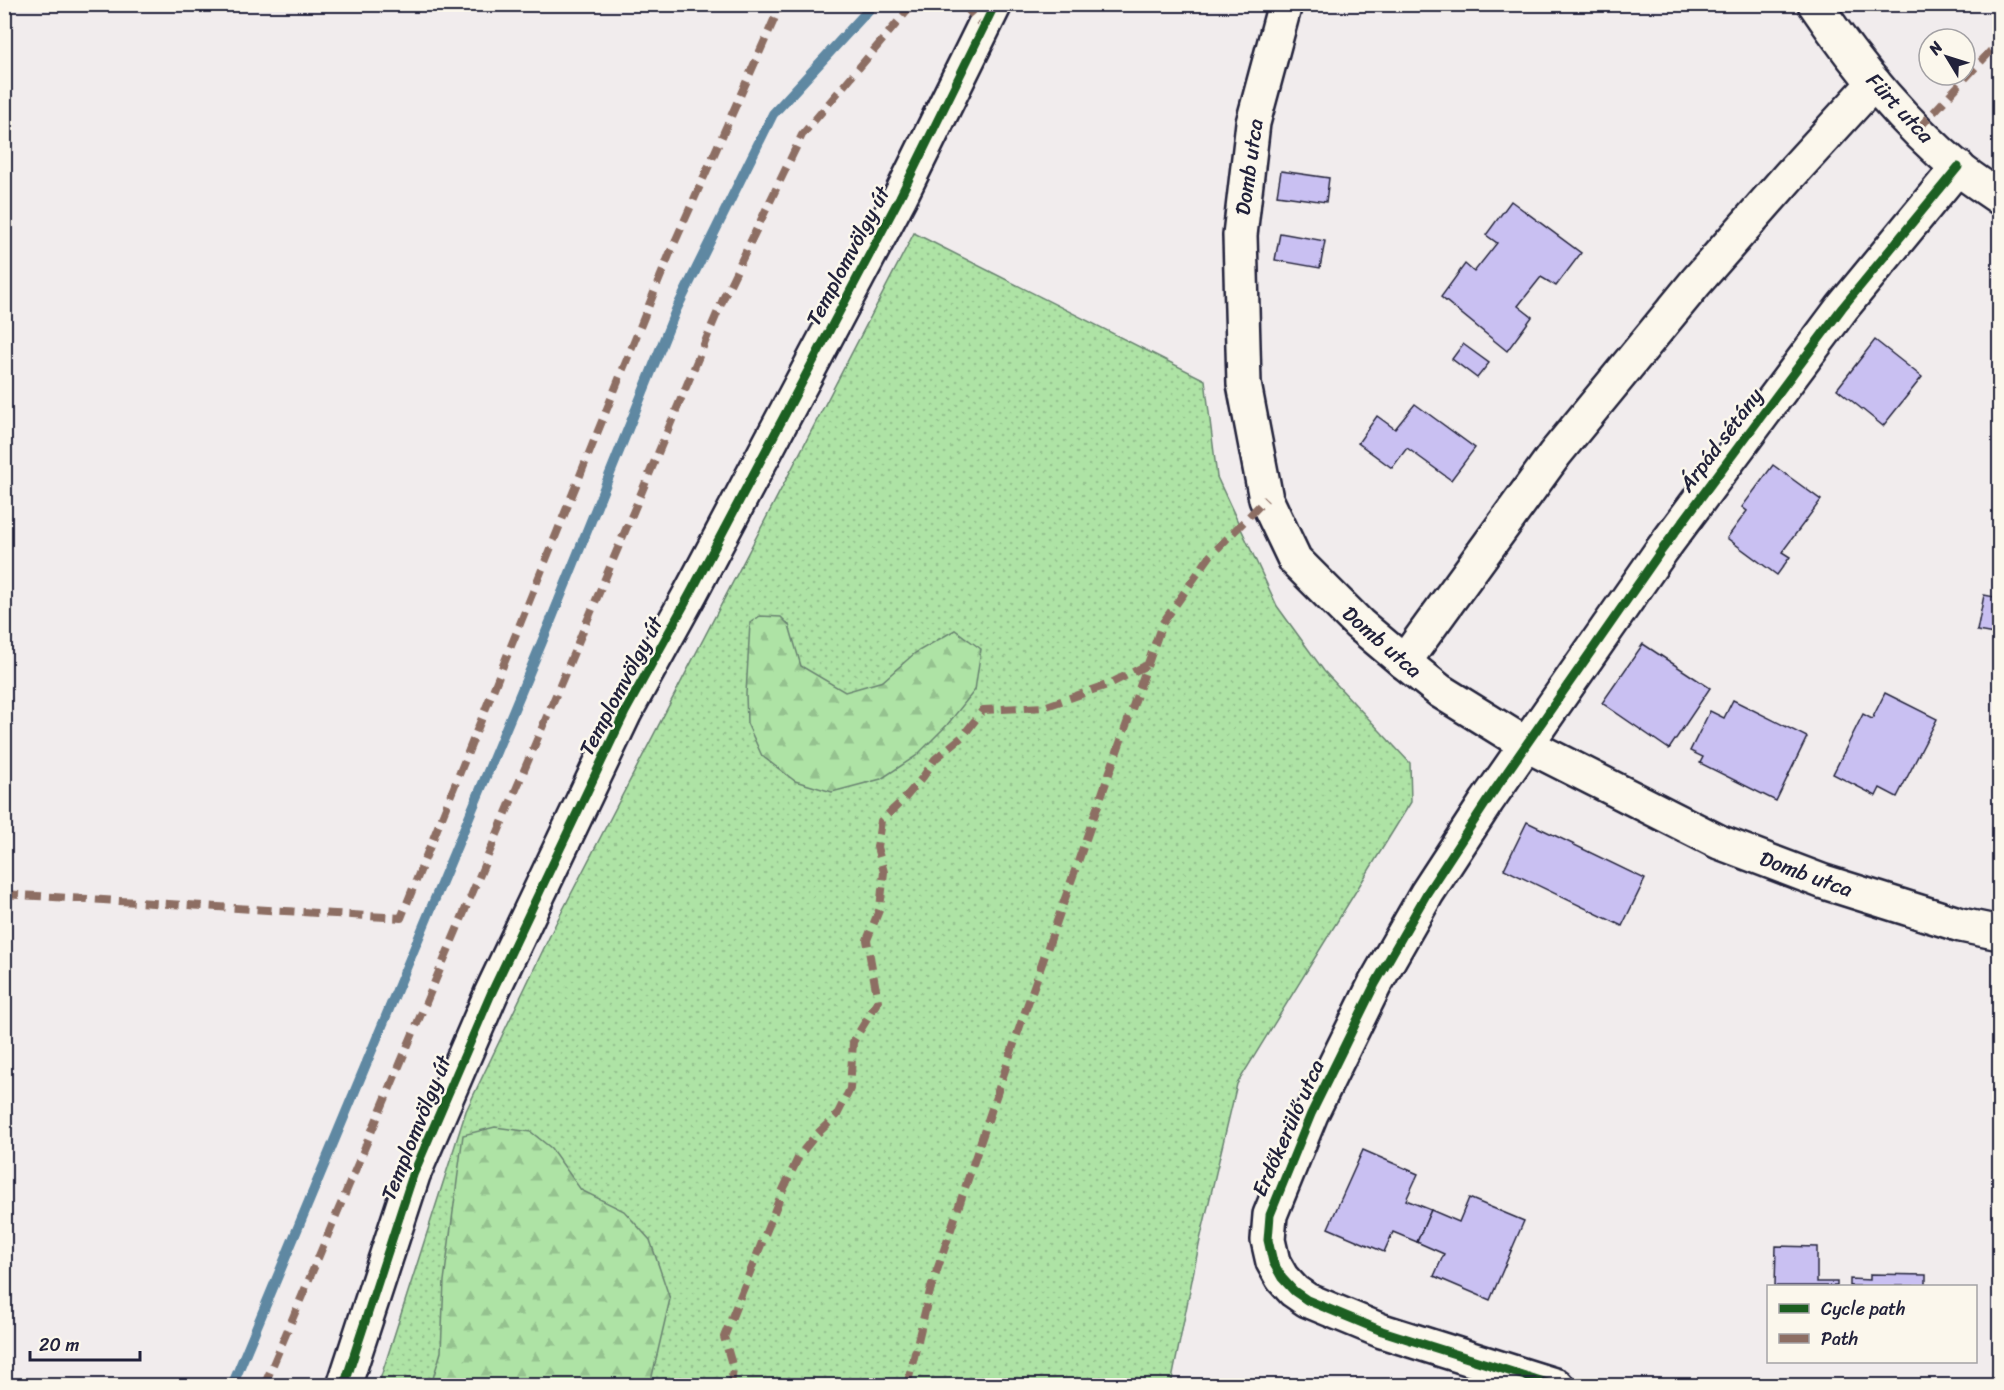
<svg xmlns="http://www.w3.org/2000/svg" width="2004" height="1390" font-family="Sriracha,sans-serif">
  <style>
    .grass { fill: url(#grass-dots); stroke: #688270; stroke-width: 1.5 }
    .forest { fill: url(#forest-firs); stroke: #688270; stroke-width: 1.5 }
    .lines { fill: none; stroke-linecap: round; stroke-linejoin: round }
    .stream { stroke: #5e88a2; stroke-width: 10 }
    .building { fill: #c9c0f2; stroke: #22223b; stroke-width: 1.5 }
    .minor-casing { stroke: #22223b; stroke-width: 38 }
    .minor { stroke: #fbf7ec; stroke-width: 33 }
    .quiet { stroke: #8d6e63; stroke-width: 8; stroke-dasharray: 15 8; stroke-linecap: butt }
    .cycleway-casing { stroke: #fbf7ec; stroke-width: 13 }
    .cycleway { stroke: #1b5e20; stroke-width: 9 }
    .labels { text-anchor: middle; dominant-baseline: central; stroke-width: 5; stroke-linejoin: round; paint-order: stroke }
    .street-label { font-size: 21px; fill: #22223b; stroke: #fbf7ec }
  </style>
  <defs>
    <pattern id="grass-dots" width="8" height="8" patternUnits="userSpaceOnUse" patternTransform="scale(1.5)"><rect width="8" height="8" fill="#aee3a5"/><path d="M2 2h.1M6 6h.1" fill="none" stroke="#95c28f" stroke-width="1.8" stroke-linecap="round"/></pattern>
    <pattern id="forest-firs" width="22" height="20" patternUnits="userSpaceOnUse" patternTransform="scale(1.5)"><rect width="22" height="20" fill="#aee3a5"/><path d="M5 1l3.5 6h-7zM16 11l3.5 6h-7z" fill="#95c28f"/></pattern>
  </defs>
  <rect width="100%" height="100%" fill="#f1eced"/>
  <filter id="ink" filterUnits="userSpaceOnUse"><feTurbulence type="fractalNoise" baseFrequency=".0167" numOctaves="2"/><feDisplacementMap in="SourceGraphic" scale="12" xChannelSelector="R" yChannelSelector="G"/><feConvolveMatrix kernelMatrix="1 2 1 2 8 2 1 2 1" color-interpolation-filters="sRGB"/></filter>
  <g filter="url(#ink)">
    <path class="grass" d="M914 233 1205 380 1217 477 1277 606 1324 671 1410 763 1411 802 1237 1084 1200 1240 1171 1385 378 1386 466 1111 556 923Z"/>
    <g class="forest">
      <path d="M760 616 781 617 789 625 801 666 845 692 883 681 915 653 955 630 981 649 975 690 947 725 916 756 881 779 832 792 795 781 762 756 747 723 746 694 750 623Z"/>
      <path d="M495 1127 531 1132 551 1148 581 1190 624 1211 650 1240 670 1299 650 1385H431L441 1352 444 1281 463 1135Z"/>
    </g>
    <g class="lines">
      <path class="stream" d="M232 1386 549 625 676 310 773 114 874 4"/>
    </g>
    <g class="building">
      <path d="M1281 171 1329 178 1326 202 1277 195Z"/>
      <path d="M1511 201 1581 253 1556 286 1541 277 1518 306 1532 317 1507 351 1441 297 1465 264 1474 272 1497 243 1486 235Z"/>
      <path d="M1280 233 1325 241 1320 268 1275 260Z"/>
      <path d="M1875 340 1922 377 1883 426 1837 389Z"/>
      <path d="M1463 344 1489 363 1477 378 1452 359Z"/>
      <path d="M1415 404 1475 448 1451 480 1407 448 1392 468 1358 443 1377 416 1395 429Z"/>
      <path d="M1773 465 1821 500 1782 552 1790 557 1777 575 1727 538 1747 511 1742 507Z"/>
      <path d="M1984 595 2000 598V635L1977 631Z"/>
      <path d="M1643 644 1710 688 1669 749 1602 703Z"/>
      <path d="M1885 693 1937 719 1897 797 1880 788 1876 796 1833 774 1863 714 1872 719Z"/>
      <path d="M1733 700 1807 737 1776 801 1700 763 1703 757 1690 751 1710 711 1724 718Z"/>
      <path d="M1527 822 1645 879 1622 926 1504 869Z"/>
      <path d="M1363 1150 1418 1174 1406 1200 1431 1210 1417 1242 1393 1232 1384 1252 1328 1228Z"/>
      <path d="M1469 1198 1524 1221 1490 1300 1434 1276 1444 1254 1417 1242 1431 1210 1459 1222Z"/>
      <path d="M1776 1246 1817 1247V1282H1837V1286H1775Z"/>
      <path d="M1870 1274 1926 1275V1286H1850V1279L1870 1280Z"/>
    </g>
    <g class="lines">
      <g class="minor-casing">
        <g id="minor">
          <path d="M1285 4 1253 123 1240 235 1244 384 1266 499 1295 560 1359 624 1404 662 1440 691 1527 745 1719 842 1824 882 1961 925 2000 933"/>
          <path d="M1815 4C1854 62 1904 123 1958 168 1971 179 1986 188 2000 198"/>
          <path d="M1404 662 1555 454 1696 282 1789 176 1874 83"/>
          <path d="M344 1386 413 1175 491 994 625 712 690 594 900 197 995 4"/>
          <path d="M1557 1386 1382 1331 1307 1300 1294 1291 1282 1278 1273 1262 1268 1240 1270 1215 1311 1114 1375 984 1427 893 1487 801 1661 551 1774 399 1842 308 1958 167"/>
        </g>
      </g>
      <use href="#minor" class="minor"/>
      <g class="quiet">
        <path d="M963 4 983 26"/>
        <path d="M1918 129 2000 41"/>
        <path d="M4 894 401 918 670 253 781 4"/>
        <path d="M264 1386 724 297 802 135 913 4"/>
        <path d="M731 1386 733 1368 724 1337 783 1190 799 1156 815 1136 837 1115 850 1089 853 1042 878 1001 867 940 880 908 884 872 877 847 881 821 904 799 923 777 935 759 963 736 983 710 1044 707 1107 685 1147 665"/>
        <path d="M907 1386 930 1291 1020 1026 1162 624 1210 556 1266 499"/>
      </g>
      <g class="cycleway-casing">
        <g id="cycleway">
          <path d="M344 1386 413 1175 491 994 625 712 690 594 900 197 995 4"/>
          <path d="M1557 1386 1382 1331 1307 1300 1294 1291 1282 1278 1273 1262 1268 1240 1270 1215 1311 1114 1375 984 1427 893 1487 801 1661 551 1774 399 1842 308 1958 167"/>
        </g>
      </g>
      <use href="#cycleway" class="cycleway"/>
    </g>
  </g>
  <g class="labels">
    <g class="street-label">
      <text transform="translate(1900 108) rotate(47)">Fürt utca</text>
      <text transform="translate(1249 167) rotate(-82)">Domb utca</text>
      <text transform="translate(848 256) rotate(-62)">Templomvölgy út</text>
      <text transform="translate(1721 440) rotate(-53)">Árpád sétány</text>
      <text transform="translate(1382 642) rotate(41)">Domb utca</text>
      <text transform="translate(621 686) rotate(-62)">Templomvölgy út</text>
      <text transform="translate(1806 874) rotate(20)">Domb utca</text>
      <text transform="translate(416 1128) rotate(-68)">Templomvölgy út</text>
      <text transform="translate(1288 1128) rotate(-66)">Erdőkerülő utca</text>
    </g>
  </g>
  <rect width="2004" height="1390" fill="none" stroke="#fbf7ec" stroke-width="24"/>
  <rect x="12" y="12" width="1980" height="1366" fill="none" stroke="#22223b" stroke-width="2" filter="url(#ink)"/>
  <rect x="1767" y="1285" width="210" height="78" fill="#fbf7ec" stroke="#a4a2a5" stroke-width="1.5"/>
  <rect x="1779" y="1304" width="30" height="9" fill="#1b5e20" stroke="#a4a2a5" stroke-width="1.5"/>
  <text x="1821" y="1315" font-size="18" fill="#22223b">Cycle path</text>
  <rect x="1779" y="1334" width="30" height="9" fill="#8d6e63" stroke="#a4a2a5" stroke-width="1.5"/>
  <text x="1821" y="1345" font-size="18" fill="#22223b">Path</text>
  <g transform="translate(1947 57) rotate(308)"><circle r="28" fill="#fbf7ec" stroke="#a4a2a5" stroke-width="1.5"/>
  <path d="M0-4.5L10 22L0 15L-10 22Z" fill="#22223b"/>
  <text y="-9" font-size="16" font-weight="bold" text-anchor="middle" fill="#22223b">N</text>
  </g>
  <path d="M30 1351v9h110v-9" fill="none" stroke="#22223b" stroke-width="3"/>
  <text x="39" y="1351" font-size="18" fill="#22223b" stroke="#fbf7ec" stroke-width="4.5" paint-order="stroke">20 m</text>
</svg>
